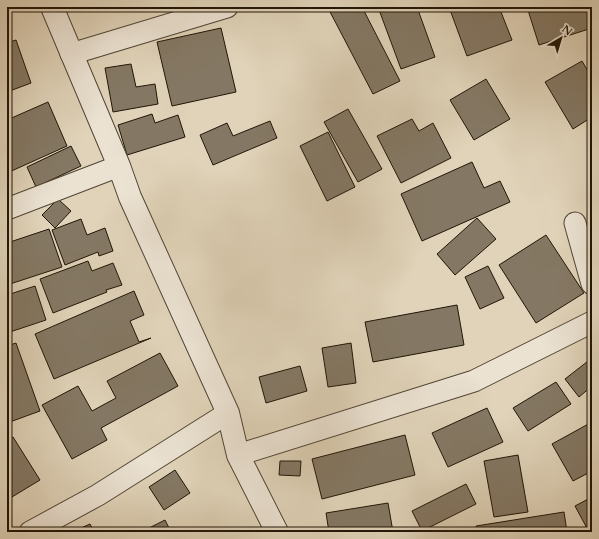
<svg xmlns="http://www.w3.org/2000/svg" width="599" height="539" font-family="Cardo,serif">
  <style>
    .building { fill: #847864; stroke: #201607 }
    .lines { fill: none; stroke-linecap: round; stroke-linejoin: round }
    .minor-casing { stroke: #504534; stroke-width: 23 }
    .tertiary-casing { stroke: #504534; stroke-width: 24 }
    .minor { stroke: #ebe2d2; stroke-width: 21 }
    .tertiary { stroke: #ebe2d2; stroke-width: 22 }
  </style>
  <rect width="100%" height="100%" fill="#e0d3b9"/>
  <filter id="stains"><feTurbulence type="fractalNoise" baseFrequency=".005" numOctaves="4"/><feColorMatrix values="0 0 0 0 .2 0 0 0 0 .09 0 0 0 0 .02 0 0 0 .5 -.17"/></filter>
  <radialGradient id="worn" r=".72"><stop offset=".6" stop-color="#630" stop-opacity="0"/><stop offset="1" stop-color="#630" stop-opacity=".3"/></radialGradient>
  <g class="building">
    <path d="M330 7H362L400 81 373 94 328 8Z"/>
    <path d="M378 7H417L435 57 401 69Z"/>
    <path d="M449 7H499L512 40 467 56Z"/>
    <path d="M527 7H592V28L539 45Z"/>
    <path d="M221 28 236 92 172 106 157 42Z"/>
    <path d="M16 40 31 83 7 92V43Z"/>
    <path d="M582 61 592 78V117L573 129 545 82Z"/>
    <path d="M131 64 136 87 155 84 158 104 113 112 105 68Z"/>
    <path d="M486 79 510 119 474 140 450 100Z"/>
    <path d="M48 102 67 146 7 173V120Z"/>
    <path d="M348 109 382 169 358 182 324 122Z"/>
    <path d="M152 114 155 123 178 115 185 137 127 155 118 125Z"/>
    <path d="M412 119 419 131 433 123 451 158 401 183 377 136Z"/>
    <path d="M270 121 277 138 213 165 200 135 227 123 233 136Z"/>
    <path d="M328 132 355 187 327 201 300 146Z"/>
    <path d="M71 146 81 166 36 187 27 167Z"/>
    <path d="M472 162 484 188 500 181 510 202 422 241 401 194Z"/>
    <path d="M58 199 71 211 55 228 42 215Z"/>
    <path d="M477 218 496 239 455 275 437 254Z"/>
    <path d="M81 219 87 235 105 228 113 251 99 256 98 252 65 265 52 230Z"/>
    <path d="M49 229 62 267 7 285V243Z"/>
    <path d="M546 235 584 293 536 323 499 265Z"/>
    <path d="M88 261 92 271 113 263 122 285 106 290 107 292 53 313 40 279Z"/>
    <path d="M488 266 504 298 480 309 465 277Z"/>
    <path d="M35 286 46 320 7 333V295Z"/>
    <path d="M134 291 144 315 130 321 139 342 151 338 54 379 35 334Z"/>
    <path d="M457 305 464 345 373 362 365 322Z"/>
    <path d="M16 343 40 411 7 423V346Z"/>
    <path d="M351 343 356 383 328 387 322 348Z"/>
    <path d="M160 353 178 386 101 428 107 440 72 459 42 405 78 386 92 411 116 398 107 381Z"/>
    <path d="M592 358V386L579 397 565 379Z"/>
    <path d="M300 366 307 391 266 403 259 377Z"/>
    <path d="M556 382 571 404 528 431 513 408Z"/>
    <path d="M487 408 503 442 448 467 432 433Z"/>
    <path d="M592 422V471L573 481 552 444Z"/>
    <path d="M405 435 415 475 322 499 312 459Z"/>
    <path d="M13 437 40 480 7 500V441Z"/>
    <path d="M518 455 528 512 494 517 484 461Z"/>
    <path d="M280 461H301L300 476 279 475Z"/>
    <path d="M175 470 190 493 164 510 149 487Z"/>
    <path d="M466 484 476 504 422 531 412 511Z"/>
    <path d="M592 497V532H589L575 506Z"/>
    <path d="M388 503 393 532H329L326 513Z"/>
    <path d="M564 512 567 532H477L476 526Z"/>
    <path d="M165 520 171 532H141Z"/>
    <path d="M90 524 94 532H72Z"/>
  </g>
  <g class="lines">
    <g class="minor-casing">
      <g id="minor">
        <path d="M71 54 227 7"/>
        <path d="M7 209 119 166"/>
        <path d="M575 223 592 284"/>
        <path d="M238 455 474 381 592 322"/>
        <path d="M30 532 98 495 228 413"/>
      </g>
    </g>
    <g class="tertiary-casing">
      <path id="tertiary" d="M52 7 119 166 130 197 228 413 238 455 277 532"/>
    </g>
    <use href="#minor" class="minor"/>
    <use href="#tertiary" class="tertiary"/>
  </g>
  <rect width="599" height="539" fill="none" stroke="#e0d3b9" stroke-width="24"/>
  <rect x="8" y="8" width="583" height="523" fill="none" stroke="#201607" stroke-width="2"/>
  <rect x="12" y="12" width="575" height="515" fill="none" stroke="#201607"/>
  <g transform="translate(561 38) rotate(38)" stroke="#ebe2d2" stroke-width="3" paint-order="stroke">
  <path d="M0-3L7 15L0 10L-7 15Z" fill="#201607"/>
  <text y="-6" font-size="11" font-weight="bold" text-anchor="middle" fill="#201607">N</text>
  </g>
  <rect width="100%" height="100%" filter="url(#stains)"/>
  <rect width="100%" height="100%" fill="url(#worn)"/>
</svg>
